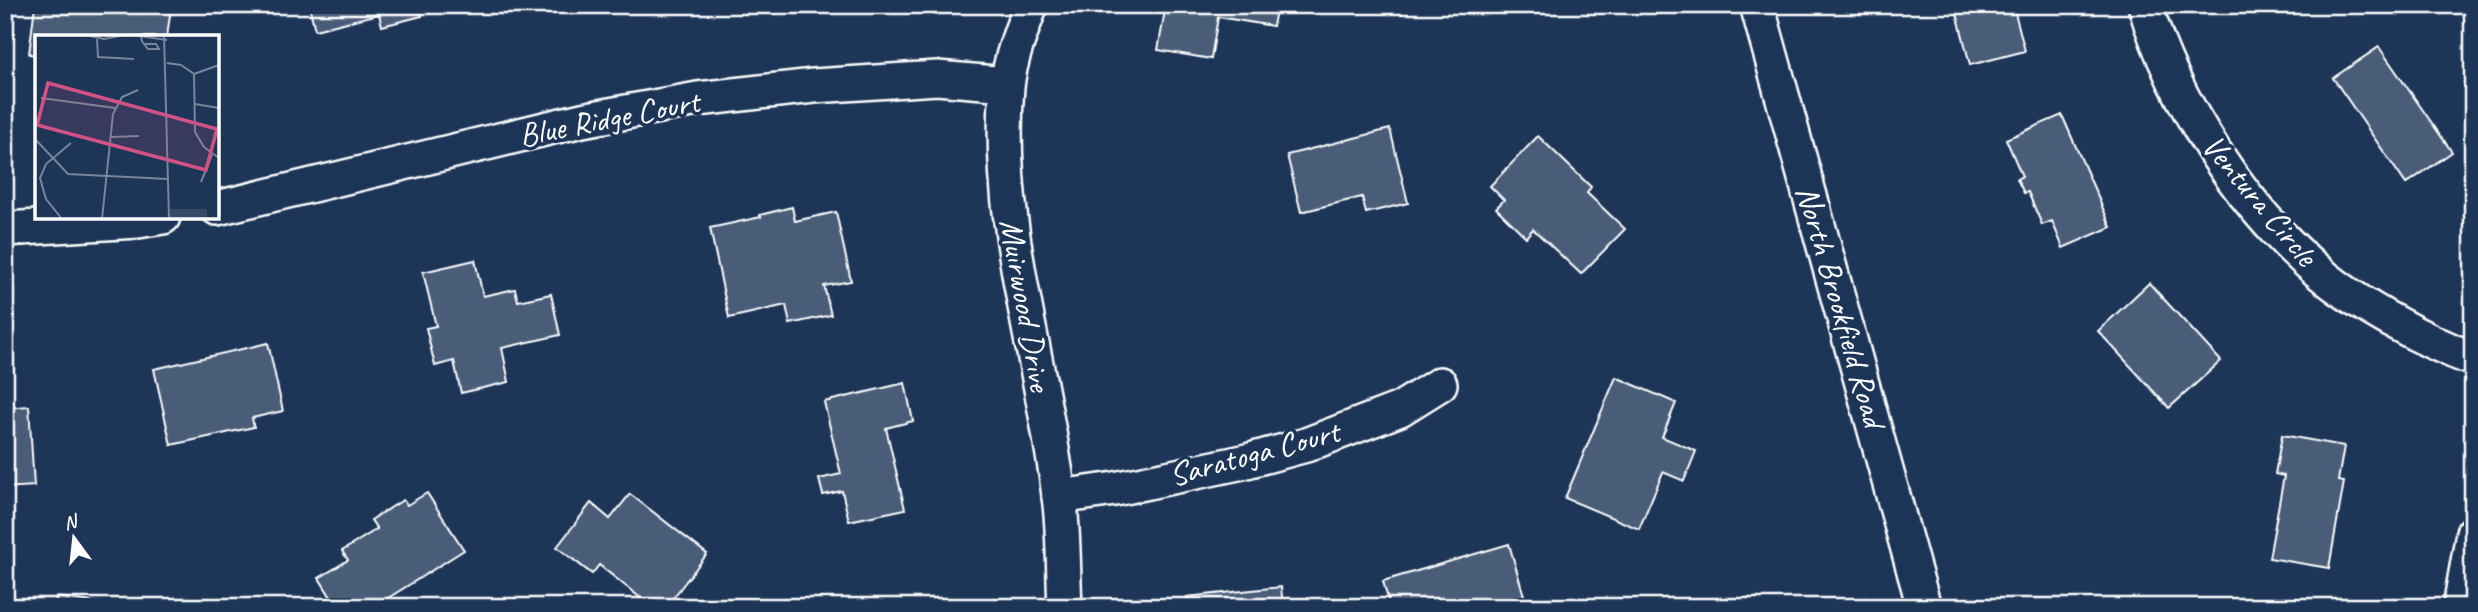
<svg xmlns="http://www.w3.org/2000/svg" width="2478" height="612" font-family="Caveat,sans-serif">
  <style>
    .building { fill: #4a5d79; stroke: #fff; stroke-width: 2 }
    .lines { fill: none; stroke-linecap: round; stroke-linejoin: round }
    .minor-casing { stroke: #fff; stroke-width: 38 }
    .minor { stroke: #1d3557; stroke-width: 33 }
    .labels { text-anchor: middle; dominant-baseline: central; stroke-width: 7; stroke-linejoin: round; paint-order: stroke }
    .street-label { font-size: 33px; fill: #fff; stroke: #1d3557 }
    .inset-road { fill: none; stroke: #77869a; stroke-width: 2 }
    .view { fill: #d15284; fill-opacity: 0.15; stroke: #d15284; stroke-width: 3.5 }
    .inset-edge { fill: none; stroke: #fff; stroke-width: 3.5 }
  </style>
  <rect width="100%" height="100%" fill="#1d3557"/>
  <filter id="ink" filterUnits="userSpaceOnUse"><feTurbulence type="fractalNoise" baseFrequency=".0143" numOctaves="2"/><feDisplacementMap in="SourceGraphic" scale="14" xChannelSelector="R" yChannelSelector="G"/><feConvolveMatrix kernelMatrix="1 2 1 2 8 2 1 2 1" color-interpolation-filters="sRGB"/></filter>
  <g filter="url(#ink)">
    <g class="building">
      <path d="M35 5H148L171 8 167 37H37V55L29 54Z"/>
      <path d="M309 5H420L422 16 382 26 379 14 315 30Z"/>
      <path d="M1166 5H1277L1273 26 1218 17 1211 59 1158 50Z"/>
      <path d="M1955 5H2013L2025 51 1970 65Z"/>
      <path d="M2379 47 2452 152 2406 184 2333 78Z"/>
      <path d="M2062 115 2111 227 2063 248 2052 221 2042 225 2028 192 2024 193 2017 179 2022 176 2006 139Z"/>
      <path d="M1390 129 1408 203 1366 213 1362 197 1301 212 1287 155Z"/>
      <path d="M1538 136 1591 187 1587 193 1625 229 1581 274 1533 229 1526 237 1496 208 1504 200 1490 186Z"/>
      <path d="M792 207 795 221 836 212 851 281 824 286 831 315 790 324 786 305 729 318 710 228 761 217 760 215Z"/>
      <path d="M475 260 483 296 515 289 518 301 551 294 560 335 502 348 509 382 461 393 454 361 435 366 426 328 436 326 423 272Z"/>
      <path d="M2149 283 2221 361 2169 408 2098 331Z"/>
      <path d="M268 343 283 411 252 418 254 427 171 445 154 369Z"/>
      <path d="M1616 377 1676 403 1662 437 1696 451 1684 481 1663 472 1639 529 1565 498Z"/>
      <path d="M905 383 913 421 886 428 905 509 849 521 842 491 823 495 819 479 841 474 824 402Z"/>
      <path d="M29 406 34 486 5 488V408Z"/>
      <path d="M2282 435 2344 446 2338 481 2344 482 2329 568 2269 558 2284 476 2275 474Z"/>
      <path d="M427 493 464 550 374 607H337L319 578 348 560 342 551 377 529 371 520 403 500 407 505Z"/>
      <path d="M630 494 707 554 666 607H652L599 565 592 574 557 547 591 503 610 519Z"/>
      <path d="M1509 544 1527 606 1390 607 1383 581Z"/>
      <path d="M1281 587 1283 607H1188L1187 597Z"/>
      <path d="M56 597 129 607H13L14 600 55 605Z"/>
    </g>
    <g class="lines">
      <g class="minor-casing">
        <g id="minor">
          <path d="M1031 5C1021 31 1010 59 1007 87 995 225 1042 359 1059 496 1064 532 1063 570 1065 607"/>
          <path d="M1757 5 1924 607"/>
          <path d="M2145 5C2174 103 2242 207 2320 273 2358 305 2426 342 2473 359"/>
          <path d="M217 208 582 120 698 99 814 86 937 78 1007 84"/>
          <path d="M5 229 138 221 163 217"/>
          <path d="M1059 497 1115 489 1243 462 1306 445 1400 409 1440 384"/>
          <path d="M2460 607 2473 533"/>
        </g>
      </g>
      <use href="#minor" class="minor"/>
    </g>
  </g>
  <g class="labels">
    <g class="street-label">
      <text transform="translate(609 118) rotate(-11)">Blue Ridge Court</text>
      <text transform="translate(2260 200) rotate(50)">Ventura Circle</text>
      <text transform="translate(1026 305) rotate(80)">Muirwood Drive</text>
      <text transform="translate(1841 306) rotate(74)">North Brookfield Road</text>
      <text transform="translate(1254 453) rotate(-15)">Saratoga Court</text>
    </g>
  </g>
  <g transform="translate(35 35)">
    <rect width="184" height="184" fill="#1d3557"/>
    <path d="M135 174H172V184H135Z" fill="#364b69"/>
    <path class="inset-road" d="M50 0 69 4 90 0M97 0 132 5M129 0 134 184M106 2 107 6 109 9 113 14H124L121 9H109M62 4 63 22 99 24M132 28 146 30 159 39 160 97 169 112 184 123M159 39 184 30M6 63 80 73M160 69 184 73M76 102 104 101M0 104 33 139 133 144M166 147 177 120M27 184 11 164 5 143 11 129 36 108M67 184 78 79 87 62 103 55"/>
    <path class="view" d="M13 48 182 94 171 135 2 90Z"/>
    <rect width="184" height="184" class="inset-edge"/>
  </g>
  <rect width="2478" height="612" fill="none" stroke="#1d3557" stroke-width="28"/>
  <rect x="14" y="14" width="2450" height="584" fill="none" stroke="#fff" stroke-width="2.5" filter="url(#ink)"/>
  <g transform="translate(74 538) rotate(345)" stroke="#1d3557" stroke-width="5" paint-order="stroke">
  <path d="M0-5L12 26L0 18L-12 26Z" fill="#ffffff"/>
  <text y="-10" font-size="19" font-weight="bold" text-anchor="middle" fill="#ffffff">N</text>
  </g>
</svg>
